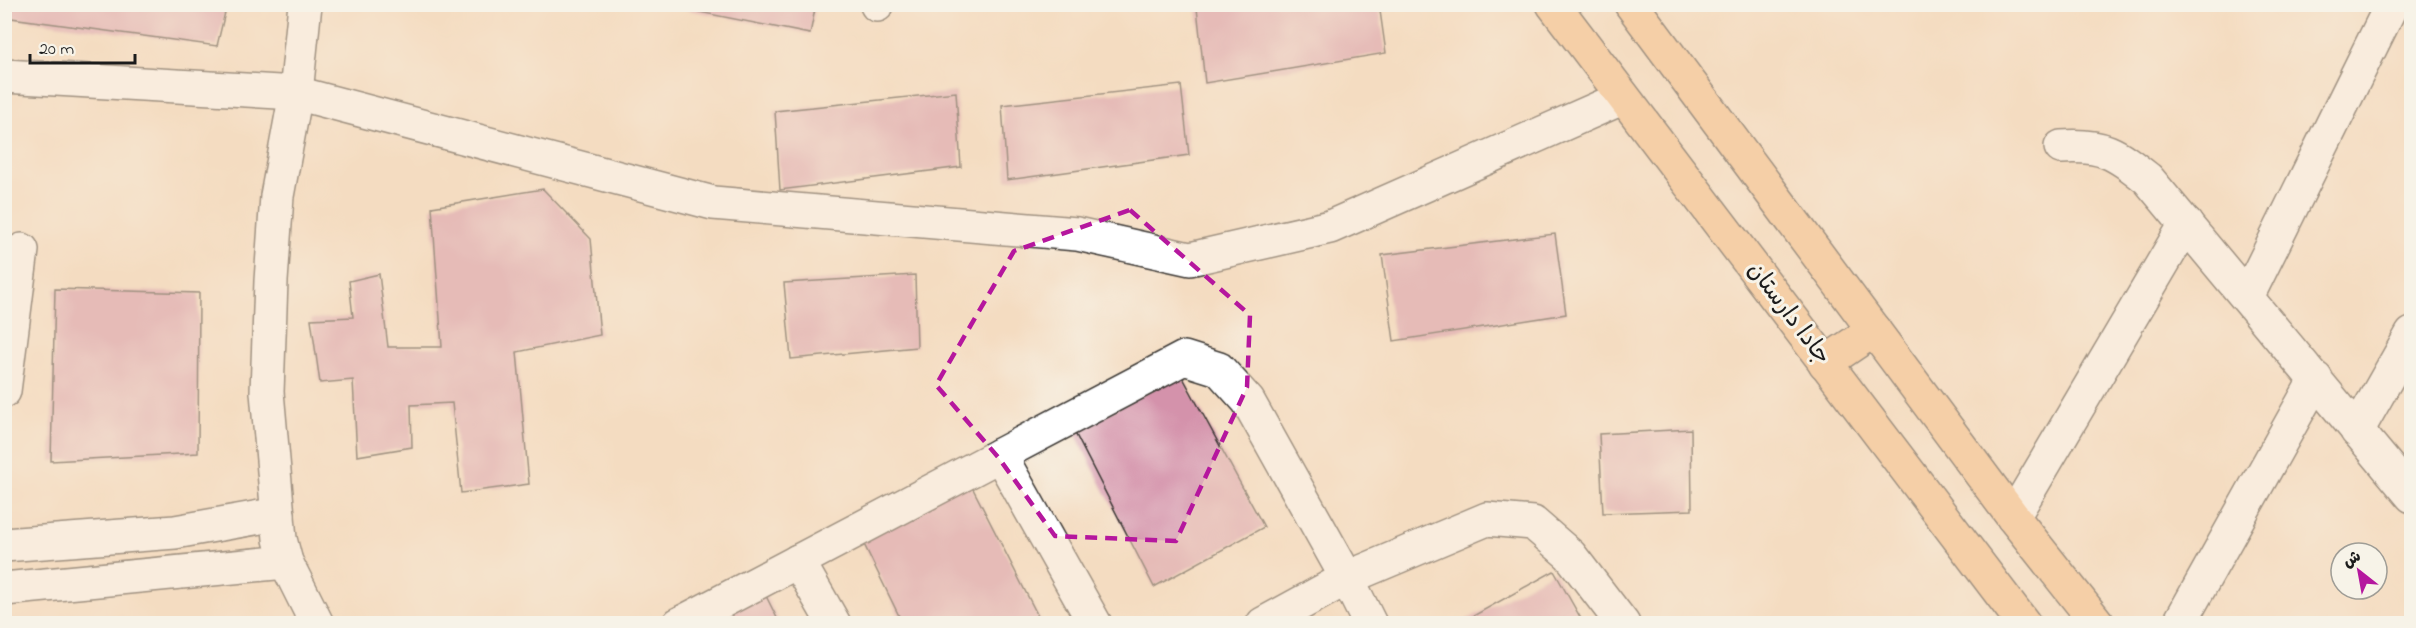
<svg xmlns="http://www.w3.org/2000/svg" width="2416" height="628" font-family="'Indie Flower','Playpen Sans Arabic',sans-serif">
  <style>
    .building { fill: #d492ab }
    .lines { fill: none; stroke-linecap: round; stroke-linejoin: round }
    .minor-casing { stroke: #3c3935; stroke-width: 36 }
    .major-casing { stroke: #3c3935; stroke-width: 36 }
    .minor { stroke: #fff; stroke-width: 33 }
    .major { stroke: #f6be87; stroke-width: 33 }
    .marked { fill: none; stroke: #b5179e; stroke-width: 4.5; stroke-dasharray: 12 8; stroke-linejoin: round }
    .labels { text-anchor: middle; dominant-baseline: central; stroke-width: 6; stroke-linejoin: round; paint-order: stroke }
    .street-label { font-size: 24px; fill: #1c1c1c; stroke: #f7f3e8 }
  </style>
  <rect width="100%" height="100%" fill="#f7f3e8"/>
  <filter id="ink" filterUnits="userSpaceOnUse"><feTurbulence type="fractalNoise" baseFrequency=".0167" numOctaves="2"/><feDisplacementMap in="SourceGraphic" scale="12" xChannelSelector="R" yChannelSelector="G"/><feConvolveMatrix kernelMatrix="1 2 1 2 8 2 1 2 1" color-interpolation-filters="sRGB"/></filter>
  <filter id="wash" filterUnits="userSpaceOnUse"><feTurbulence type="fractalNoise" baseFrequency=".008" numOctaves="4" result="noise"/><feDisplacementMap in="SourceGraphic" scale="24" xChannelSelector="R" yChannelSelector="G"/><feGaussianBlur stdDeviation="1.35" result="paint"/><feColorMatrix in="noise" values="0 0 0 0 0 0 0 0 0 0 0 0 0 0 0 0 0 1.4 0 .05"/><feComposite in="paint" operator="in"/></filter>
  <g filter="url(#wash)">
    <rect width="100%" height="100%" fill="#f4dcc1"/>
    <g id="blocks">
      <g class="building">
        <path d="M4 4H227L217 46 4 17Z"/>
        <path d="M679 4H816L810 34 679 8Z"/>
        <path d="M1223 4H1379L1386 53 1205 83 1197 8Z"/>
        <path d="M1181 85 1189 155 1007 180 1002 105Z"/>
        <path d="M956 92 961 167 780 190 775 111Z"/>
        <path d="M543 189 591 239 600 335 517 352 529 484 461 493 452 403 411 405 412 447 357 456 353 380 320 383 311 319 353 317 349 281 379 274 388 347H442L432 207Z"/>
        <path d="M1555 234 1566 314 1394 341 1382 255Z"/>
        <path d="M915 275 917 347 791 359 784 283Z"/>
        <path d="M55 289 199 293 198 453 51 461Z"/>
        <path d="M1181 374 1264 527 1154 587 1074 431Z"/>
        <path d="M1691 429 1692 510 1603 513 1599 434Z"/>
        <path d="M969 481 1042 624H903L860 536Z"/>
        <path d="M1554 571 1584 624H1459Z"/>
        <path d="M764 592 780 624H702Z"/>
      </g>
    </g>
  </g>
  <g filter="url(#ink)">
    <use href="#blocks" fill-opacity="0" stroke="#3c3935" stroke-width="1.5"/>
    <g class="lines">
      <g class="minor-casing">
        <g id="minor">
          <path d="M305 4 296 93 277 196 271 281 267 392 280 539 286 562 317 624"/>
          <path d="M877 5V4"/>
          <path d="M4 76 296 93 713 203 1077 234 1190 259 1330 227 1622 98"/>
          <path d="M2061 147C2104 144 2115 153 2148 179L2412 496"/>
          <path d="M2247 297 2392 4"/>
          <path d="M4 391 22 250"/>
          <path d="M2357 431 2412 334"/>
          <path d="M1000 455 1095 624"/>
          <path d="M2013 517 2186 224"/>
          <path d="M4 545 175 532 278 514"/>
          <path d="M798 561 834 624"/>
          <path d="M4 589 286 562"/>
          <path d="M679 624 1184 358 1219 369 1248 401 1347 578 1370 624"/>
          <path d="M1263 624 1347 578 1487 519 1533 523 1570 555 1623 624"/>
          <path d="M2179 624 2316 379"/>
        </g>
      </g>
      <g class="major-casing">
        <g id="major">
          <path d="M1553 4 2024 624"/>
          <path d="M1631 4 2013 517 2098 624"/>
          <path d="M1825 363 1874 330"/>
        </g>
      </g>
      <use href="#minor" class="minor"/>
      <use href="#major" class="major"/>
    </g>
  </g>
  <path d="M0 0H2416V628H0ZM1130 210 1250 315 1247 387 1176 541 1055 536 998 457 936 385 1014 251Z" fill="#f4dcc1" fill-opacity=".55" fill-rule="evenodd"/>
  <path class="marked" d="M1130 210 1250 315 1247 387 1176 541 1055 536 998 457 936 385 1014 251Z"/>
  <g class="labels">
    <g class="street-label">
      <text transform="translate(1788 314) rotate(53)">جادا دارستان</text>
    </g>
  </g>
  <rect width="2416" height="628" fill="none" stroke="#f7f3e8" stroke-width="24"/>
  <g transform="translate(2359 571) rotate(329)"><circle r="28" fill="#f7f3e8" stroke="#9f9d96" stroke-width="1.5"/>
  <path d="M0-4.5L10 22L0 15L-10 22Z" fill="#b5179e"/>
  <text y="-9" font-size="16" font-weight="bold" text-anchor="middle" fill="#1c1c1c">ش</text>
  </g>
  <path d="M30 54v9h105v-9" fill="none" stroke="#1c1c1c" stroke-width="3"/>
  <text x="39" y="54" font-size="18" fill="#1c1c1c" stroke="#f7f3e8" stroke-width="4.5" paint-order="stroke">20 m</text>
</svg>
